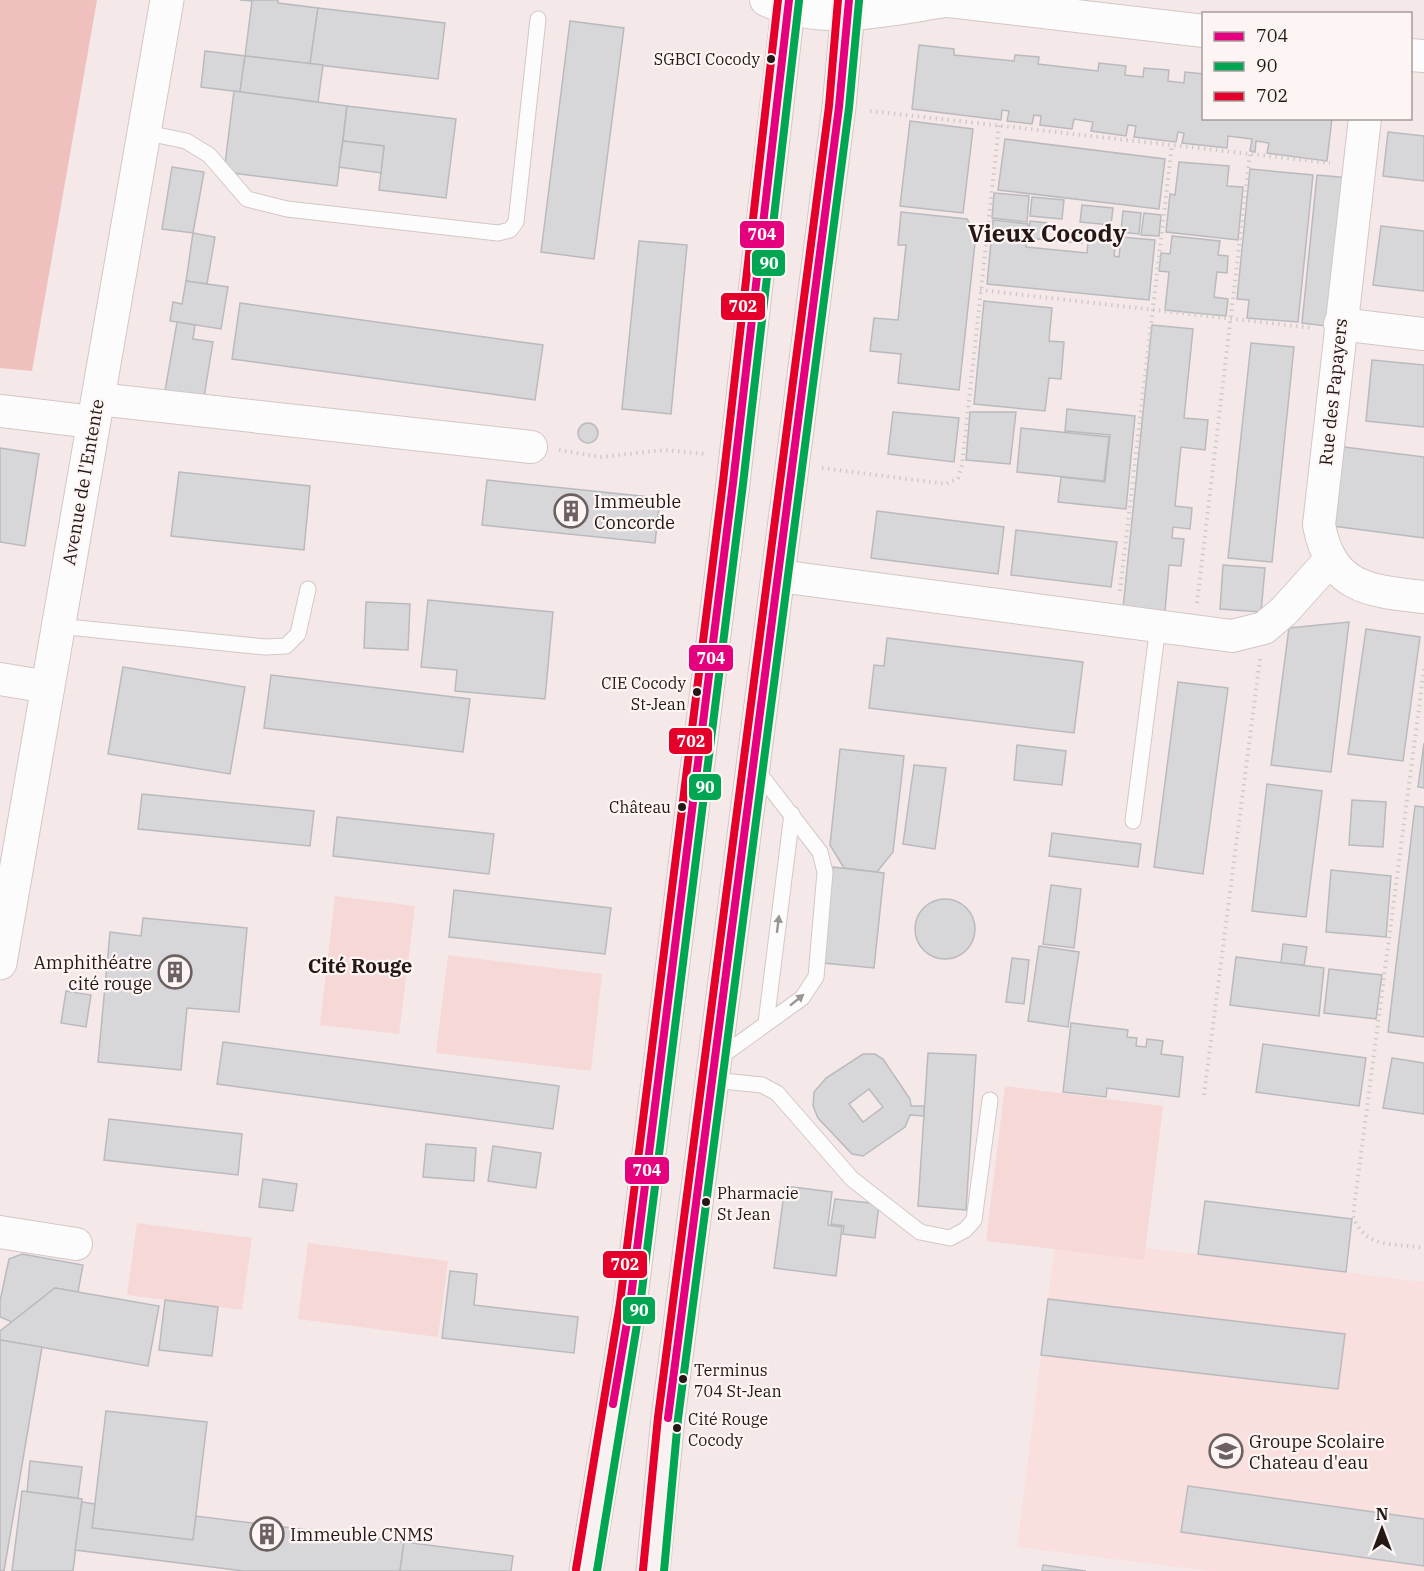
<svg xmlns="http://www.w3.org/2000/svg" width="1424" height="1571" font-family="'IBM Plex Serif',serif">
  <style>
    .built { fill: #f9e0de }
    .green { fill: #f6d8d6 }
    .forest { fill: #efc0be }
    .building { fill: #d7d7da; stroke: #bababe; stroke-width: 1.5; fill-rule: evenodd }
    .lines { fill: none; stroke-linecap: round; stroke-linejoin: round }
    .service-casing { stroke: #d3c7c6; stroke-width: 17 }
    .minor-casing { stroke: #d3c7c6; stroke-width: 34 }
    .tertiary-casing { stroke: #d3c7c6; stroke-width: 35 }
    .secondary-casing { stroke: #d3c7c6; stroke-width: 35 }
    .path { stroke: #cecbca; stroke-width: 4; stroke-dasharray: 1.5 4.5; stroke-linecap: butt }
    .service { stroke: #fdfcfc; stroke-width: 15 }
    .minor { stroke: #fdfcfc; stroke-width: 32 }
    .tertiary { stroke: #fdfcfc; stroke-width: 33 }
    .secondary { stroke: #f7f2f1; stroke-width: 33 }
    .bus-1-casing { stroke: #fdf5f4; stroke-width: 12 }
    .bus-2-casing { stroke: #fdf5f4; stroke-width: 12 }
    .bus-3-casing { stroke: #fdf5f4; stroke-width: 12 }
    .bus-1 { stroke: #e5007d; stroke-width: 8 }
    .bus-2 { stroke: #00a651; stroke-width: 8 }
    .bus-3 { stroke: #e4002b; stroke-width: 8 }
    .oneway { fill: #9b9594 }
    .bus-dot { fill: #241716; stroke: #fdf5f4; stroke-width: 2 }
    .labels { text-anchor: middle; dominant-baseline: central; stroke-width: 4.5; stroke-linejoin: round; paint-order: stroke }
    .bus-label { font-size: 16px; fill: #241716; stroke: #fdf5f4; text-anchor: end }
    .street-label { font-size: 18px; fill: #241716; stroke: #fdf5f4 }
    .poi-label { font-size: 18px; fill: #241716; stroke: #fdf5f4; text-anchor: start }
    .neighbourhood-label { font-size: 20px; font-weight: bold; fill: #241716; stroke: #fdf5f4 }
    .district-label { font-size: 24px; font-weight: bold; fill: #241716; stroke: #fdf5f4 }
    .line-badge { stroke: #fdf5f4; stroke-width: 2 }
    .badge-label { font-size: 16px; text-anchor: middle; font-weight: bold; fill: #fff }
  </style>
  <rect width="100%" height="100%" fill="#f4e9e8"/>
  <path class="built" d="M1146 1248 1424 1282V1571H1209L1017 1547 1054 1249 1144 1260Z"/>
  <g class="green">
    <path d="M335 896 415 906 399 1034 320 1025Z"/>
    <path d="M448 955 602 974 591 1071 436 1053Z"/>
    <path d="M1005 1086 1163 1106 1144 1260 986 1241Z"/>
    <path d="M137 1223 252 1238 242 1310 127 1295Z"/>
    <path d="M308 1243 448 1261 438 1337 298 1319Z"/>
  </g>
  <path class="forest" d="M0 0H97L32 371 0 368Z"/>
  <g class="building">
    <path d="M240 0H278V3L318 8 310 64 245 56 252 1Z"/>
    <path d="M318 8 445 23 438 79 310 64Z"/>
    <path d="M570 21 624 28 594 259 541 252Z"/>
    <path d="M919 45 954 49V55L1014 61 1015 55 1039 57 1038 64 1098 71 1099 63 1126 66 1125 75 1143 77 1144 68 1169 70 1168 81 1184 83 1185 72 1204 74V118H1332L1327 161 1267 153 1269 143 1256 141 1255 152 1250 151 1252 139 1228 136 1227 148 1182 143 1184 133 1178 132 1176 142 1134 137 1136 126 1128 125 1126 136 1091 131 1093 122 1074 119 1072 129 1040 125 1041 116 1034 115 1032 124 1007 121 1009 111 1002 110 1001 120 912 109Z"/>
    <path d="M205 51 245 56 240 92 201 87Z"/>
    <path d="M245 56 323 65 318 102 240 92Z"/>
    <path d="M234 91 347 106 337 186 224 172Z"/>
    <path d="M347 106 456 119 446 198 379 190 384 146 343 141Z"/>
    <path d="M910 121 973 129 963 213 900 206Z"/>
    <path d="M1388 132 1424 136V181L1383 176Z"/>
    <path d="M1005 139 1165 159 1159 209 998 190Z"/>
    <path d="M343 141 384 146 381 173 339 167Z"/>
    <path d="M1179 162 1229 166 1227 186 1243 187 1238 240 1166 232 1170 194 1175 195Z"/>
    <path d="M172 167 204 172 193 233 162 229Z"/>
    <path d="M1250 169 1313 175 1298 322 1247 318 1249 300 1237 299Z"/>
    <path d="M1317 175 1350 178 1335 327 1302 323Z"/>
    <path d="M994 193 1029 196 1027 222 992 218Z"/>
    <path d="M1032 197 1064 200 1062 219 1030 216Z"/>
    <path d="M1082 205 1113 208 1111 225 1080 222Z"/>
    <path d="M1123 211 1141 213 1139 234 1121 232Z"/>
    <path d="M901 212 967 219 976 234 959 390 898 383 901 354 870 351 874 318 898 320 906 245H898Z"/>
    <path d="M1144 213 1161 215 1159 236 1141 235Z"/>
    <path d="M993 220 1028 224 1026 247 1087 253 1089 232 1117 235 1114 256 1119 257 1121 237 1155 240 1149 300 987 284Z"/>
    <path d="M1030 221 1047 223 1046 240 1028 238Z"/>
    <path d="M1381 226 1424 231V291L1373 285Z"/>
    <path d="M1058 229 1084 231 1082 243 1056 241Z"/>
    <path d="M193 233 215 237 207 284 186 281Z"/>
    <path d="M1172 236 1220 241 1218 255 1228 256 1227 273 1217 272 1214 297 1228 299 1226 316 1165 310 1169 272 1159 271 1161 253 1170 254Z"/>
    <path d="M639 241 687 245 671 414 622 409Z"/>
    <path d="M186 281 228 287 221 329 170 321 173 302 182 304Z"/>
    <path d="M984 301 1052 308 1049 341 1064 342 1061 379 1049 378 1045 411 974 404Z"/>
    <path d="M240 303 543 345 535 400 232 359Z"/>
    <path d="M177 322 195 325 193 339 213 342 204 397 165 391Z"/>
    <path d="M1152 325 1193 329 1184 418 1208 420 1205 450 1181 447 1175 506 1192 508 1190 529 1173 527 1172 538 1184 539 1181 566 1169 565 1165 612 1123 608Z"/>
    <path d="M1251 343 1294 347 1272 562 1228 558Z"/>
    <path d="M1372 360 1424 365V427L1366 421Z"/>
    <path d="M1067 409 1135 416 1126 509 1058 502 1061 477 1105 482 1110 435 1065 431Z"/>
    <path d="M893 412 959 418 954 462 888 454Z"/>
    <path d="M970 412H1016L1010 464 966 460Z"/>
    <circle cx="588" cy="433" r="10"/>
    <path d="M1021 428 1109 437 1104 481 1017 472Z"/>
    <path d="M1344 447 1424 457V538L1333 526Z"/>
    <path d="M0 448 39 454 25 546 0 542Z"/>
    <path d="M179 472 310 486 304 550 171 536Z"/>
    <path d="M487 480 660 498 655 543 482 525Z"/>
    <path d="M877 511 1004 527 998 574 871 558Z"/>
    <path d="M1016 530 1117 542 1111 587 1011 575Z"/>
    <path d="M1223 565 1265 568 1261 612 1220 609Z"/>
    <path d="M428 600 553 612 545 699 455 691 457 670 421 667Z"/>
    <path d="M366 602 410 604 408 650 364 648Z"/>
    <path d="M1349 622 1331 772 1271 765 1289 628Z"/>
    <path d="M1366 629 1420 637 1403 761 1348 754Z"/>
    <path d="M887 638 1083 662 1074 733 869 708 874 665 884 666Z"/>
    <path d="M123 667 245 687 230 774 108 754Z"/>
    <path d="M271 675 470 699 463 752 264 728Z"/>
    <path d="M1178 682 1228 688 1203 874 1154 867Z"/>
    <path d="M1424 743V788L1418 787Z"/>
    <path d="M1017 745 1066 751 1062 785 1014 780Z"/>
    <path d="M840 749 904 756 893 852 877 872 844 868 830 845Z"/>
    <path d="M914 765 946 768 935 849 903 844Z"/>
    <path d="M1267 784 1322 791 1306 917 1252 911Z"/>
    <path d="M142 794 314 811 310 846 138 829Z"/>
    <path d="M1352 800 1386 802 1383 847 1349 845Z"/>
    <path d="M1415 806 1424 807V1037L1388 1032Z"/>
    <path d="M337 817 494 834 489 874 333 856Z"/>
    <path d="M1052 833 1141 844 1138 867 1049 856Z"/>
    <path d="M833 867 884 873 874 968 823 963Z"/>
    <path d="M1331 870 1391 876 1386 937 1326 932Z"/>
    <path d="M1051 885 1081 889 1074 948 1043 944Z"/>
    <path d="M454 890 611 908 605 954 449 937Z"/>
    <circle cx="945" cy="929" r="30"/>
    <path d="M143 918 247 928 239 1012 187 1008 181 1070 98 1062 110 932 141 936Z"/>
    <path d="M1283 944 1307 947 1304 965 1281 963Z"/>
    <path d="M1039 946 1079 952 1068 1027 1028 1021Z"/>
    <path d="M1236 957 1324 968 1319 1016 1230 1005Z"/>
    <path d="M1012 958 1029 960 1024 1004 1006 1002Z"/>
    <path d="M1329 969 1382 975 1376 1019 1324 1013Z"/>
    <path d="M66 991 91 995 86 1027 61 1023Z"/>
    <path d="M1071 1023 1128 1030 1127 1037 1137 1038 1136 1046 1146 1047 1147 1039 1163 1041 1161 1054 1183 1057 1179 1097 1107 1088 1106 1097 1063 1092Z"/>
    <path d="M223 1042 559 1086 553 1129 217 1084Z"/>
    <path d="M1263 1044 1366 1058 1359 1106 1256 1092Z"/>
    <path d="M928 1053 976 1055 966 1210 918 1206Z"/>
    <path d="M863 1054H875L883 1059 910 1099 911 1106H924V1116L910 1115 905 1127 863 1156 852 1154 818 1118 813 1106 814 1092 826 1078ZM869 1089 883 1107 863 1122 849 1104Z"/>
    <path d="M1392 1058 1424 1063V1114L1383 1108Z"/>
    <path d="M109 1119 242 1134 238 1175 104 1160Z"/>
    <path d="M426 1144 476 1148 474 1181 423 1177Z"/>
    <path d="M493 1146 541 1153 536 1188 488 1181Z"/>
    <path d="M263 1179 297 1184 293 1211 259 1207Z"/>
    <path d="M785 1186 832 1192 828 1225 842 1227 836 1276 774 1268Z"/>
    <path d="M835 1199 879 1204 875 1238 843 1234 844 1226 831 1224Z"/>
    <path d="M1205 1201 1352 1219 1346 1272 1198 1254Z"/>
    <path d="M22 1254 83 1265 78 1292 55 1288 12 1322 0 1317V1301L9 1259Z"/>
    <path d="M450 1271 477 1274 474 1305 578 1317 574 1353 442 1338Z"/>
    <path d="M55 1288 159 1306 148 1366 0 1340V1331Z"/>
    <path d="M1048 1299 1345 1334 1338 1389 1041 1355Z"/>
    <path d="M165 1300 218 1307 212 1356 159 1350Z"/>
    <path d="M0 1340 42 1347 4 1571H0Z"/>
    <path d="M106 1411 207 1422 193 1540 92 1528Z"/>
    <path d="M30 1461 82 1467 78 1498 27 1492Z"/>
    <path d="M1188 1486 1424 1519V1566L1181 1532Z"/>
    <path d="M22 1491 82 1499 73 1571H12Z"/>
    <path d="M82 1502 95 1504 92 1528 193 1540 196 1516 404 1542 400 1571H244L75 1550Z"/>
    <path d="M404 1542 513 1556 511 1571H400Z"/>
    <path d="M1043 1565 1086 1571H1042Z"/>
  </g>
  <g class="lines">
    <g class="service-casing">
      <g id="service">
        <path d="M143 132 186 141 209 155 247 199 287 209 498 233 510 230 516 222 538 19"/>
        <path d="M58 626 265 647 286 646 298 634 308 589"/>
        <path d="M1133 821 1158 626"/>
        <path d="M766 1023 792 814"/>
        <path d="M716 1060 802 998 816 977 825 872 820 852 755 768"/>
        <path d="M713 1080 762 1085 777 1093 852 1179 920 1232 950 1238 965 1230 974 1220 990 1100"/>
      </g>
    </g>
    <g class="minor-casing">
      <g id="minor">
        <path d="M766 0C823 26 886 10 945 1"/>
        <path d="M940 0 1204 31"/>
        <path d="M1410 55 1424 56"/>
        <path d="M1365 118 1319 525C1331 588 1368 591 1424 597"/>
        <path d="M1340 324 1424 334"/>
        <path d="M98 399 531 447"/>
        <path d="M0 411 93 422"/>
        <path d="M779 576 1232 636 1264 628 1284 611 1329 561"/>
        <path d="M0 679 48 687"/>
        <path d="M0 1232 76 1244"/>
      </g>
    </g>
    <g class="tertiary-casing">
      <path id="tertiary" d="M0 963 167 0"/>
    </g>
    <g class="secondary-casing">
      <g id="secondary">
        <path d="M586 1571 630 1305 733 483 789 0"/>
        <path d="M653 1571 668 1418 839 107 849 0"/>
      </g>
    </g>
    <g class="path">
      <path d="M870 111 1330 163"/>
      <path d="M980 290 1313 328"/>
      <path d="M559 450 600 457 664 450 706 454"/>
      <path d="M822 468 946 484 958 478 962 465 999 125"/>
      <path d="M1120 591 1172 145"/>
      <path d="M1197 603 1250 154"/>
      <path d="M1424 669 1353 1216C1365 1249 1393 1243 1424 1248"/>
      <path d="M1204 1095 1260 659"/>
    </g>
    <use href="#service" class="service"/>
    <use href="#minor" class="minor"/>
    <use href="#tertiary" class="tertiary"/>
    <use href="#secondary" class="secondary"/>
    <g class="bus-1-casing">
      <g id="bus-1">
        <path d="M613 1404 630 1305 733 483 789 0"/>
        <path d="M668 1418 839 107 849 0"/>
      </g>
    </g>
    <g class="bus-2-casing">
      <g id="bus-2">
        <path d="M597 1571 640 1306 743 484 799 1"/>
        <path d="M664 1571 678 1419 849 108 859 1"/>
      </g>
    </g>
    <g class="bus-3-casing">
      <g id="bus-3">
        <path d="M576 1569 620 1303 723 482 778 0"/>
        <path d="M643 1570 658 1417 829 106 838 0"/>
      </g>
    </g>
    <use href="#bus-1" class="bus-1"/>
    <use href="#bus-2" class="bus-2"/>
    <use href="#bus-3" class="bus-3"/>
  </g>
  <defs><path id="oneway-solid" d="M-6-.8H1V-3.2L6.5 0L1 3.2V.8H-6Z" transform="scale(1.5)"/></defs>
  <g class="oneway">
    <use href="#oneway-solid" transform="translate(778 924) rotate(-83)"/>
    <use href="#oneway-solid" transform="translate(797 1000) rotate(-39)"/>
  </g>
  <defs>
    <g id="building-ring" transform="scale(1.725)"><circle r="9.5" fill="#fdf5f4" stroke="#6d6060" stroke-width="1.5"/><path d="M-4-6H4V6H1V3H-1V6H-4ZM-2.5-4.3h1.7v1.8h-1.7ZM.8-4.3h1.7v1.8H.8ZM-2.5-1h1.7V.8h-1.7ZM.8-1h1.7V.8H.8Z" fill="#6d6060"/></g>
    <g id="school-ring" transform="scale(1.725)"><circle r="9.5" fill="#fdf5f4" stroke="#6d6060" stroke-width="1.5"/><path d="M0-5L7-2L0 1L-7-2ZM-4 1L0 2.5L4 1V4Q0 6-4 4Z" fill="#6d6060"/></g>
  </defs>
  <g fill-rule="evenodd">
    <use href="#building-ring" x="571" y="511"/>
    <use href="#building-ring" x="175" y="972"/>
    <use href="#school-ring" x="1226" y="1451"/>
    <use href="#building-ring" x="267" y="1534"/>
  </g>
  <g class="bus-dot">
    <circle cx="771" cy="59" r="5"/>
    <circle cx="697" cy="692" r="5"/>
    <circle cx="682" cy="807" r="5"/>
    <circle cx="706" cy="1202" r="5"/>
    <circle cx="683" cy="1379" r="5"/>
    <circle cx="677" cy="1428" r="5"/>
  </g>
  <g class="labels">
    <g class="bus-label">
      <text x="760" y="59">SGBCI Cocody</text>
      <text x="686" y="683">CIE Cocody<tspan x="686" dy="21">St-Jean</tspan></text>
      <text x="671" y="807">Château</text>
      <text x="717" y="1193" text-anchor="start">Pharmacie<tspan x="717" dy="21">St Jean</tspan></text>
      <text x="694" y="1370" text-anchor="start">Terminus<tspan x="694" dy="21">704 St-Jean</tspan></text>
      <text x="688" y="1419" text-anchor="start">Cité Rouge<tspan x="688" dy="21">Cocody</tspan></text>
    </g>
    <g class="street-label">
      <text transform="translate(1333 392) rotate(-84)">Rue des Papayers</text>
      <text transform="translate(83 482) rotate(-80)">Avenue de l'Entente</text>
    </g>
    <g class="poi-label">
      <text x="594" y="501">Immeuble<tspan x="594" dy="21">Concorde</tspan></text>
      <text x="152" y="962" text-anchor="end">Amphithéatre<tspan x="152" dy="21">cité rouge</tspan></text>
      <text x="1249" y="1441">Groupe Scolaire<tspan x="1249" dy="21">Chateau d'eau</tspan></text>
      <text x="290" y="1534">Immeuble CNMS</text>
    </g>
    <g class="neighbourhood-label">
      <text x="360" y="965">Cité Rouge</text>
    </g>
    <g class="district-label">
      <text x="1047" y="233">Vieux Cocody</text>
    </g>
  </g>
  <g class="line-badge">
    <rect x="739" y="220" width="46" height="29" rx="6" fill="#e5007d"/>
    <rect x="751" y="249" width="35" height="28" rx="6" fill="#00a651"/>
    <rect x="720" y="292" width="46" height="29" rx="6" fill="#e4002b"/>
    <rect x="688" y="644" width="46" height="28" rx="6" fill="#e5007d"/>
    <rect x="668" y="727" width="45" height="28" rx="6" fill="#e4002b"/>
    <rect x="688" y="773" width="34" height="28" rx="6" fill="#00a651"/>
    <rect x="624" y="1156" width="46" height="29" rx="6" fill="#e5007d"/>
    <rect x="602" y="1250" width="46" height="29" rx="6" fill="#e4002b"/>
    <rect x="622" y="1296" width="34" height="29" rx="6" fill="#00a651"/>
  </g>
  <g class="badge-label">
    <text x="762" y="240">704</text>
    <text x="769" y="269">90</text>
    <text x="743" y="312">702</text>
    <text x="711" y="664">704</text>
    <text x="691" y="747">702</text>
    <text x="705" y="793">90</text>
    <text x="647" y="1176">704</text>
    <text x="625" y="1270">702</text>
    <text x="639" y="1316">90</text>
  </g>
  <rect x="1202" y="12" width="210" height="108" fill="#fdf5f4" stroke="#a69c9b" stroke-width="1.5"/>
  <rect x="1214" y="32" width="30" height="9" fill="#e5007d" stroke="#a69c9b" stroke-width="1.5"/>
  <text x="1256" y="42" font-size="18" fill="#241716">704</text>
  <rect x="1214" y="62" width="30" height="9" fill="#00a651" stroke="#a69c9b" stroke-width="1.5"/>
  <text x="1256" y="72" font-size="18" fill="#241716">90</text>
  <rect x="1214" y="92" width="30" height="9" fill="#e4002b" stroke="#a69c9b" stroke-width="1.5"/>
  <text x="1256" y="102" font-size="18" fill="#241716">702</text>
  <g transform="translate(1382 1529)" stroke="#fdf5f4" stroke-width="4.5" paint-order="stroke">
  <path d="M0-4.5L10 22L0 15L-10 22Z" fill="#241716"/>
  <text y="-9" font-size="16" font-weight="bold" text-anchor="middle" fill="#241716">N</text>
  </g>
</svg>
